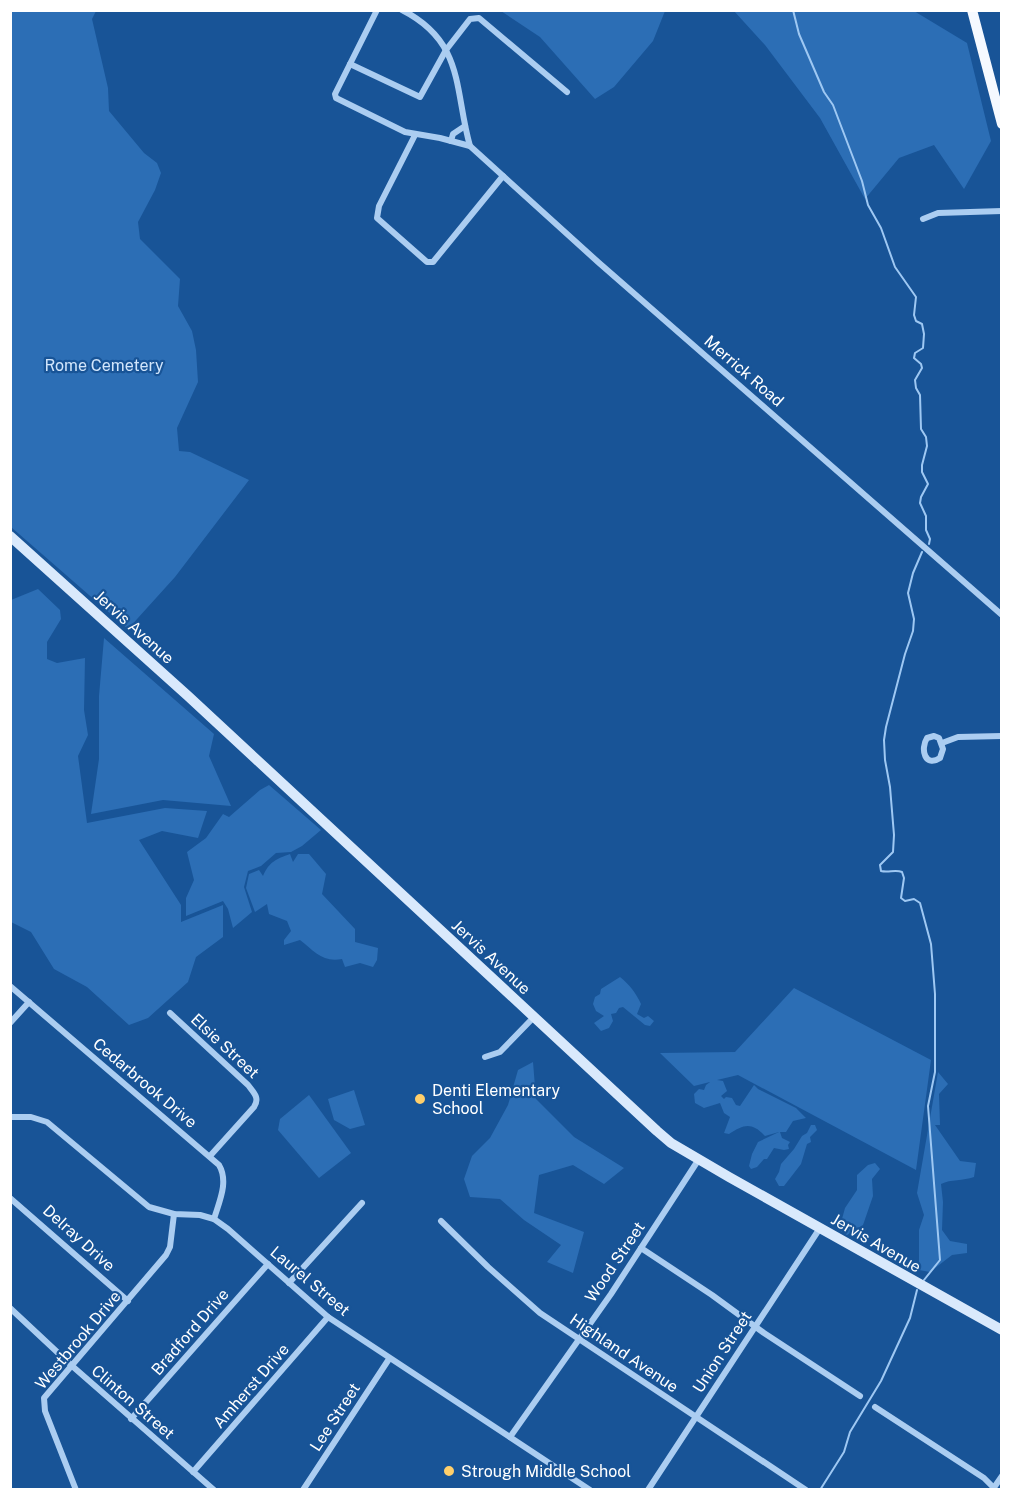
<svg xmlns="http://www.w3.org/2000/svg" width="1012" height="1500" font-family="'Public Sans',sans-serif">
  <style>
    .green { fill: #2c6eb5 }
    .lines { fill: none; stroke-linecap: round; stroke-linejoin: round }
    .stream { stroke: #9ec8f3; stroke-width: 2 }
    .street { stroke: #abcdf1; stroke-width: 6 }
    .secondary { stroke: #d9e9fc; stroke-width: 10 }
    .primary { stroke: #f5f9ff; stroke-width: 10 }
    .poi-dot { fill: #ffcf6b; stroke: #185497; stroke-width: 2 }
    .labels { text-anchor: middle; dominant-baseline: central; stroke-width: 4.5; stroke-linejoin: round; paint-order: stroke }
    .park-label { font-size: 16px; fill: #d2e6fc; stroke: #185497 }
    .street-label { font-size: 16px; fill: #fff; stroke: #185497 }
    .poi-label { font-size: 16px; fill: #fff; stroke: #185497; text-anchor: start }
  </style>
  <rect width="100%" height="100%" fill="#185497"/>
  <g class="green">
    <path d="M11 10 96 11 92 19 108 88 109 111 144 153 157 163 161 173 155 190 138 222 140 239 180 279 178 306 192 331 196 350 198 382 177 428 179 451 190 452 249 480 175 577 128 629 11 527Z"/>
    <path d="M501 11H665L653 41 614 87 595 99 540 37Z"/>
    <path d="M734 11H914L967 43 991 141 964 189 934 145 899 158 865 199 820 118 765 45Z"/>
    <path d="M38 589 60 610 61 619 47 642V659L57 663 85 658 84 710 88 735 78 756 87 823 165 808 207 811 198 838 162 831 139 840 181 905V922L223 905V937L196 957 188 982 148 1018 129 1025 87 987 54 969 31 932 11 922V600Z"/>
    <path d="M104 638 214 734 209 756 231 806 163 800 91 814 99 759V696Z"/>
    <path d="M269 785 321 830 302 846 291 852 276 853 261 866 248 871 244 887 252 912 233 928 228 909 223 901 186 916V898L194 880 187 852 206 838 223 814 229 817 260 790Z"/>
    <path d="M290 854 293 862 298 854H309L326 874 322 894 355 929V942L378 948 377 960 373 967 360 963 345 967 342 959C323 963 314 951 300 940L284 945V940L291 931 287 921 269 914 267 904 255 912 246 888 249 874 259 870 263 876C269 862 276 859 290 854Z"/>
    <path d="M620 977C629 984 636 993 641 1004L637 1014 644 1018 648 1016 654 1021 650 1026 645 1025 623 1007 619 1008 616 1013 611 1014 613 1021 609 1028 601 1031 594 1023 604 1016 596 1011 593 1004 595 997 600 994 601 989Z"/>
    <path d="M794 988 931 1060 916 1170 738 1075 717 1080 723 1081 727 1091 721 1096 724 1099 726 1097 732 1098 736 1105 740 1106 754 1085 758 1089 796 1108 806 1118 793 1121 786 1132H780L782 1138 790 1142 788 1145 789 1149 784 1150 774 1148 767 1159H764L757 1167 751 1169 749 1166 752 1154 758 1142 779 1132 765 1136C752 1122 744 1124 729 1134L724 1133 730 1117 724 1113 720 1103 704 1108 695 1103 694 1094 699 1089 704 1090 706 1085 710 1082 694 1086 660 1053 735 1052Z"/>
    <path d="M533 1062 536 1099 574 1137 624 1168 604 1184 573 1165 539 1175 534 1213 584 1232 573 1273 547 1262 561 1245 524 1220 500 1199 470 1197 464 1179 472 1156 490 1138 508 1105 518 1070Z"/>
    <path d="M938 1072 948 1084 939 1094 940 1125H935L960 1161 976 1163 974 1177C963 1181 951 1179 941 1184L943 1202 942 1230 950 1241 967 1244V1253L952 1255 930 1272 919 1270V1230L924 1215 917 1193Z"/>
    <path d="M354 1090 365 1125 350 1129 334 1120 328 1099Z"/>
    <path d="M309 1095 351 1153 319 1178 278 1130 280 1119Z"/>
    <path d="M811 1125H815L817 1130 810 1137 811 1142 807 1144 801 1164 784 1186H779L775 1179 779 1172 781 1164 794 1149 802 1136 807 1133Z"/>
    <path d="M875 1163 880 1169 872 1179 873 1196 863 1225 847 1235 839 1230 845 1208 857 1190V1175L868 1165Z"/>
  </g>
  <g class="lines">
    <g class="stream">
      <path d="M793 10 799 34 824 92 833 105 862 181 868 205 881 228 895 267 916 297 914 315 916 321 922 324 924 334 923 348 915 353 914 358 921 364 922 368 915 380 916 388 920 395 921 429 926 437 927 446 922 465V472L928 484 921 497 920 503 926 516V530L930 539 929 544"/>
      <path d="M922 552 913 573 908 593 914 619 913 631 905 654 886 727 884 740 885 760 890 787 894 835 893 852 880 865 881 871C889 873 895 869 902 872L904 878 901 898 905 901 914 899 920 903 931 944 935 994V1072L928 1106 940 1260 924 1280"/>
      <path d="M820 1490 844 1452 850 1432 881 1381 910 1318 917 1290"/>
    </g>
    <g class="street">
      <path d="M377 10 335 94 336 98 405 132 440 138 470 146 598 262 1002 615"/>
      <path d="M402 10C465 42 454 90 470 146"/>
      <path d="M350 64 420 97 446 50 470 19 479 18 567 92"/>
      <path d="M415 135 379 206 377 218 427 262H433L503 176"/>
      <path d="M451 141 453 134 465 126"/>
      <path d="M923 219 938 213 1002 211"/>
      <path d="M934 736 939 738 943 749 940 758C925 768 920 749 927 738Z"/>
      <path d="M942 743 958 737 1002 736"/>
      <path d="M10 986 219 1165C229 1182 219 1202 214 1219"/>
      <path d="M170 1013 248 1085C254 1093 260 1098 254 1107L210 1156"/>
      <path d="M10 1023 29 1002"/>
      <path d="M485 1057 500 1052 534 1017"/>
      <path d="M10 1117H31L47 1122 149 1207 174 1214 200 1215 214 1219 228 1229 328 1317 590 1490"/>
      <path d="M10 1198 128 1301"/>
      <path d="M441 1221 488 1267 540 1313 806 1490"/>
      <path d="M641 1248 712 1295 764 1333 860 1396"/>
      <path d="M289 1283 362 1203"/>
      <path d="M10 1308 71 1365 214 1490"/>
      <path d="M875 1407 984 1478 994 1488"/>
      <path d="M131 1419 268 1264"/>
      <path d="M510 1437 611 1294 699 1159"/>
      <path d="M193 1472 328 1317"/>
      <path d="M993 1489 1002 1476"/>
      <path d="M76 1490 45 1411 44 1398 166 1255 170 1247 174 1214"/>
      <path d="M303 1490 389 1359"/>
      <path d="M648 1490 820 1228"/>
    </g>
    <path class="secondary" d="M10 536 188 696 657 1131 671 1143 729 1177 1002 1330"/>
    <path class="primary" d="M972 10 1002 124"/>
  </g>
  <g class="poi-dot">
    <circle cx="420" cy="1099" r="6"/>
    <circle cx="449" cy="1471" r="6"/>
  </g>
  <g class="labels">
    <g class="park-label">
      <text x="104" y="365">Rome Cemetery</text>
    </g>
    <g class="street-label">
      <text transform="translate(744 371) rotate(41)">Merrick Road</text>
      <text transform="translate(134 627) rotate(42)">Jervis Avenue</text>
      <text transform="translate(491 957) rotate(43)">Jervis Avenue</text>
      <text transform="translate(225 1046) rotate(43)">Elsie Street</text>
      <text transform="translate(145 1083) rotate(40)">Cedarbrook Drive</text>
      <text transform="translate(79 1238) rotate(42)">Delray Drive</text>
      <text transform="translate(876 1243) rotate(30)">Jervis Avenue</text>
      <text transform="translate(615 1262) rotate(-56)">Wood Street</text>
      <text transform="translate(310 1281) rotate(40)">Laurel Street</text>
      <text transform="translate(190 1332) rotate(-49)">Bradford Drive</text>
      <text transform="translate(78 1340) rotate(-50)">Westbrook Drive</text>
      <text transform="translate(722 1352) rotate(-57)">Union Street</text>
      <text transform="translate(624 1353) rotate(34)">Highland Avenue</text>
      <text transform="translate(251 1386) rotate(-49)">Amherst Drive</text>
      <text transform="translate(133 1402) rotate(41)">Clinton Street</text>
      <text transform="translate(335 1417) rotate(-57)">Lee Street</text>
    </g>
    <g class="poi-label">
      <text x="432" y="1090">Denti Elementary<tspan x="432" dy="18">School</tspan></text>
      <text x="461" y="1471">Strough Middle School</text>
    </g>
  </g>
  <rect width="1012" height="1500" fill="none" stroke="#ffffff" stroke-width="24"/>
</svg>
